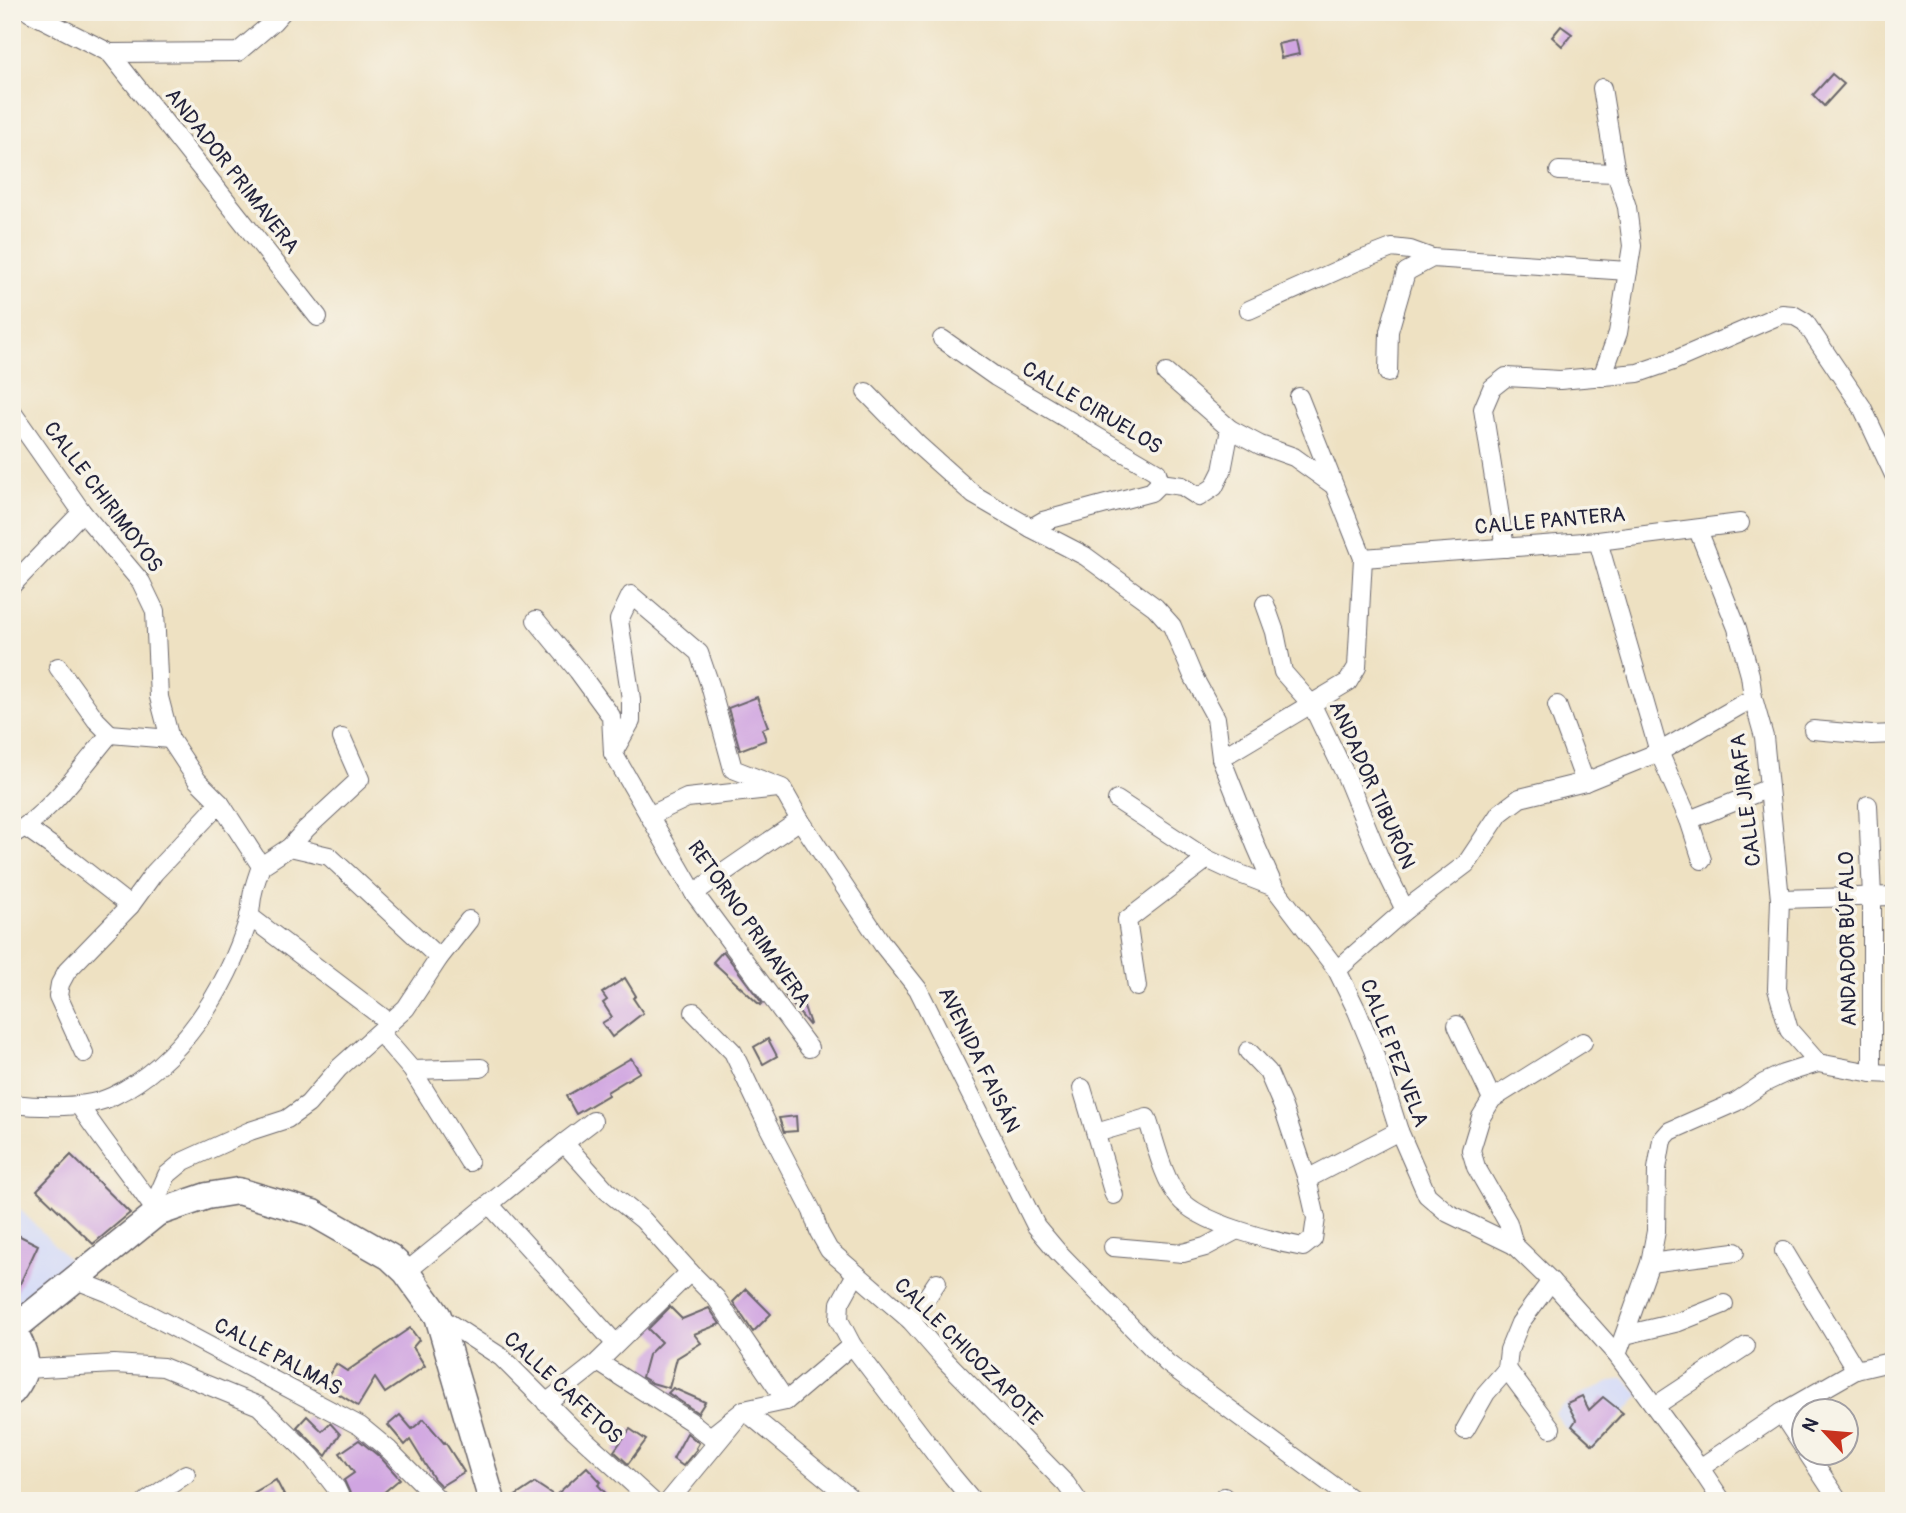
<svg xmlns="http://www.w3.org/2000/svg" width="1906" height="1513" font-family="Pangolin,sans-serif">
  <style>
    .built { fill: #d2d9f9 }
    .building { fill: #d0a5e1 }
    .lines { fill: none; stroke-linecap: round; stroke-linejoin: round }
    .minor-casing { stroke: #69656a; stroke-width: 20 }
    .secondary-casing { stroke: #69656a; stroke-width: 29 }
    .minor { stroke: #fff; stroke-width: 18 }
    .secondary { stroke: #fff; stroke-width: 26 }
    .labels { text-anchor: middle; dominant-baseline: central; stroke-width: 7; stroke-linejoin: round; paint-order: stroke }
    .street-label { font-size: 21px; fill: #22223b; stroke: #f7f3e8 }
  </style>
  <rect width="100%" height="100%" fill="#f7f3e8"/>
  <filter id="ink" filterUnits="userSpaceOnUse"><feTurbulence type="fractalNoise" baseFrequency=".0143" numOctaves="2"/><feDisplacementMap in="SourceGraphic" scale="14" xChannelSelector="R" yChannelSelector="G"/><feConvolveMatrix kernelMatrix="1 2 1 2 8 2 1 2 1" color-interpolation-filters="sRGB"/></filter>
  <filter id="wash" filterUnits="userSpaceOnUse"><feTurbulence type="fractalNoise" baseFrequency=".00686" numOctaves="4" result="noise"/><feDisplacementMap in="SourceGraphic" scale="28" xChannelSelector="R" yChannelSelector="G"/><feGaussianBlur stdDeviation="1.57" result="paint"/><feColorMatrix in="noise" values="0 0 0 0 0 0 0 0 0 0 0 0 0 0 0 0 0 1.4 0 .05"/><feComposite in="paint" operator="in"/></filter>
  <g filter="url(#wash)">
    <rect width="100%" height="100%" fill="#eee1c2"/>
    <g class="built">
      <path d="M15 1204 72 1263 12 1307V1209Z"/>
      <path d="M1623 1377 1640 1395 1594 1448H1591L1564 1427 1555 1413 1562 1406 1586 1392Z"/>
    </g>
    <g id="blocks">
      <g class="building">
        <path d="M1561 26 1572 34 1562 46 1552 37Z"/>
        <path d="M1296 40 1299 54 1281 58 1278 44Z"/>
        <path d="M1832 74 1844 84 1824 106 1813 95Z"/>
        <path d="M757 697 768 727 762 729 766 740 740 750 728 708Z"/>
        <path d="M723 951 762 1003 760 1005 713 962Z"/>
        <path d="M625 978 636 996 633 998 643 1013 612 1037 602 1023 612 1017 603 1003 607 1000 602 993Z"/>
        <path d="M796 983 810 1024 809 1025 784 994Z"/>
        <path d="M768 1039 777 1056 763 1064 754 1047Z"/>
        <path d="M631 1058 640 1072 607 1092 608 1095 576 1114 566 1096Z"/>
        <path d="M796 1116 797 1131 784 1132 779 1118Z"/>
        <path d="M71 1155 130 1213 93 1244 37 1190Z"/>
        <path d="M12 1232 38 1245 12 1301Z"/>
        <path d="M746 1289 771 1314 753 1332 733 1302Z"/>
        <path d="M670 1307 682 1319 709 1308 720 1324 694 1334 701 1343 677 1358 669 1388 652 1383 642 1377 648 1355 661 1342 648 1329Z"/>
        <path d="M410 1328 419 1340 413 1347 425 1366 385 1393 375 1378 358 1406 323 1384 336 1364 347 1371Z"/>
        <path d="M673 1388 705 1402 698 1413 668 1393Z"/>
        <path d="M1582 1396 1589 1410 1603 1397 1623 1413 1593 1445 1572 1426 1576 1420 1567 1403Z"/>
        <path d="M400 1415 412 1429 424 1419 444 1443 445 1442 464 1472 441 1486 434 1479 410 1440 405 1445 388 1425Z"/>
        <path d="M307 1416 322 1431 330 1423 340 1434 326 1456 297 1427Z"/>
        <path d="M630 1429 646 1440 628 1464 614 1451Z"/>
        <path d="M687 1433 699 1443 696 1448 697 1449 683 1466 673 1459Z"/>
        <path d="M359 1440 381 1458 400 1479 382 1494 387 1501H367L364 1497 353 1500 344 1480 354 1473 340 1453Z"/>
        <path d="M587 1467 601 1482 598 1485 613 1501H508L535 1483 555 1496Z"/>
        <path d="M276 1480 287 1501H239Z"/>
      </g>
    </g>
  </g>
  <g filter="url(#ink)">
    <use href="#blocks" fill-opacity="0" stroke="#69656a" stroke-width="2"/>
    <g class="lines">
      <g class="minor-casing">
        <g id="minor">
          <path d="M29 12 110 53 238 52 273 22 282 12"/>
          <path d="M110 53 318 317"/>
          <path d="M1559 171 1616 173"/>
          <path d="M1249 310 1356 262 1392 248 1410 250 1432 258"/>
          <path d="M942 339 996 377 1157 472 1160 483"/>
          <path d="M1166 373 1230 429 1260 445 1294 457 1333 485"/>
          <path d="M1388 373 1389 331 1406 272 1432 258 1628 271"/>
          <path d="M1602 377 1618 333 1632 246 1627 207 1616 173 1602 88"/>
          <path d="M866 392 917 444 974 495 1031 528 1085 556 1155 607 1172 626 1193 676 1216 718 1221 758 1256 846 1274 887 1337 970 1357 1011 1373 1050 1399 1131 1427 1195 1448 1213 1514 1245 1551 1281 1617 1355 1700 1468 1722 1501"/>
          <path d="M12 412 82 512 141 582 155 611 159 697 170 739 197 780 220 803 261 866C258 875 255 883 253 892 251 900 251 910 249 918 227 989 181 1063 113 1096 87 1109 40 1107 12 1104"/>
          <path d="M1031 528 1043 521 1151 492 1160 483 1182 486 1199 497 1214 487 1222 471 1230 429"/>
          <path d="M1698 530 1737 628 1750 675 1753 698 1764 737 1780 899 1777 989 1789 1030 1818 1063"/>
          <path d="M1598 541 1659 752 1689 820 1702 860"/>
          <path d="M1505 548 1483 409 1492 388 1506 377 1560 380 1638 373 1673 361 1782 314 1793 315 1805 322 1862 407 1894 475"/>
          <path d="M1363 558 1598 541 1740 523"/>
          <path d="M12 585 82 512"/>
          <path d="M1265 604 1275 632 1283 672 1312 705 1346 776 1380 859 1405 910"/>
          <path d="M536 620 578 671 611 716 613 753 694 893 809 1048"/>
          <path d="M58 667 96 720 110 734"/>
          <path d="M1557 705 1585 782"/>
          <path d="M1813 730 1871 735 1894 734"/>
          <path d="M110 734 170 739"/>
          <path d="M613 753 631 721V699L619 620 631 595 699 653 710 685 733 769 782 788 800 820 883 945 918 989 1036 1226 1057 1251 1167 1363 1354 1501"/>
          <path d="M1221 758 1348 682 1357 667 1363 558 1299 397"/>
          <path d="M1117 800 1207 859 1235 872 1274 887"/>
          <path d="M1868 805 1872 897V1073"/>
          <path d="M649 816 687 798 778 788"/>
          <path d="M1689 820 1769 788"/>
          <path d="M25 827 70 859 130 906"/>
          <path d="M12 835C52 812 81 768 110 734"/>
          <path d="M290 847 329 856 439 958"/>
          <path d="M261 866 290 847 306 829 360 779 342 738"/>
          <path d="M694 893 800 820"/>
          <path d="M1780 899 1894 896"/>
          <path d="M249 916 390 1023"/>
          <path d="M1337 970 1405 910 1466 864 1500 813 1520 798 1585 782 1659 752 1753 698"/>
          <path d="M1137 987 1127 920 1207 859"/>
          <path d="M694 1012 733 1052 768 1126 812 1211 819 1232 829 1250 911 1321 945 1360 1066 1484 1078 1501"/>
          <path d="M1457 1025 1492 1099"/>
          <path d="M380 1033 412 1070 469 1162"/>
          <path d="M84 1053 58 996 60 984 67 971 130 906 154 873 220 803"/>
          <path d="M412 1070 481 1068"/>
          <path d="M1082 1088 1114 1195"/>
          <path d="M79 1105C103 1142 132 1176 157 1213"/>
          <path d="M1096 1133 1147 1118C1156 1144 1162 1176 1179 1198 1199 1223 1271 1241 1303 1247L1313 1239 1316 1218 1307 1179 1283 1107 1268 1072 1248 1051"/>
          <path d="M564 1143 607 1191 643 1220 690 1272 716 1298 786 1401"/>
          <path d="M1307 1179 1399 1131"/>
          <path d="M490 1205 615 1343"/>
          <path d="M153 1207 167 1175 184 1161 250 1131 287 1119 308 1104 339 1068 406 1008 439 958 469 920"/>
          <path d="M1514 1245 1508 1223 1476 1167 1471 1150 1481 1117 1492 1099 1583 1042"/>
          <path d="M1113 1247 1183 1253 1205 1247 1237 1230"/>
          <path d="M1784 1251 1856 1370"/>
          <path d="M1650 1263 1735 1252"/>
          <path d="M406 1272 564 1143 593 1121"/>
          <path d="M856 1274 840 1303 839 1320 852 1345 952 1476 973 1501"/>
          <path d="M76 1280 109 1293 360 1426 389 1450 440 1501"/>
          <path d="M438 1316 501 1357 572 1428 652 1501"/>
          <path d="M911 1321 937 1282"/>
          <path d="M1625 1335 1679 1322 1724 1304"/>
          <path d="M1617 1355 1650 1263 1656 1231 1657 1169 1662 1140 1670 1131 1736 1102 1764 1083 1783 1074 1818 1063 1872 1073 1894 1074"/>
          <path d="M598 1362 690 1421 710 1437 744 1410 854 1501"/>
          <path d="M26 1369 114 1364 163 1367 259 1406 312 1457 336 1488 342 1501"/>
          <path d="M1507 1369 1551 1428"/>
          <path d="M546 1403 598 1362 690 1272"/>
          <path d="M1655 1406 1746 1346"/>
          <path d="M1781 1413 1804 1448"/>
          <path d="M1465 1430 1486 1393 1507 1369 1509 1350 1520 1323 1551 1281"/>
          <path d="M1808 1454 1839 1501"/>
          <path d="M1700 1468 1781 1413 1856 1370 1894 1361"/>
          <path d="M147 1501 186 1474"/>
          <path d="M669 1501 744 1410 786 1401 852 1345"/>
          <path d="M1219 1501 1224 1497"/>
        </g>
      </g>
      <g class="secondary-casing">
        <g id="secondary">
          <path d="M12 1330 157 1213 207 1196 238 1191 313 1213 390 1257 406 1272 438 1316 492 1501"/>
          <path d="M12 1392C31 1369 27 1354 13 1330"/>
        </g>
      </g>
      <use href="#minor" class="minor"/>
      <use href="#secondary" class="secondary"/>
    </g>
  </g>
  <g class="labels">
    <g class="street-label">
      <text transform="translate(232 171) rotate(52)">ANDADOR PRIMAVERA</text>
      <text transform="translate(1092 408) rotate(31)">CALLE CIRUELOS</text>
      <text transform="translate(103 497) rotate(53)">CALLE CHIRIMOYOS</text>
      <text transform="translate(1550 521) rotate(-5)">CALLE PANTERA</text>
      <text transform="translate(1372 785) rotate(66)">ANDADOR TIBURÓN</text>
      <text transform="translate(1746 800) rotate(-97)">CALLE JIRAFA</text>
      <text transform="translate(749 924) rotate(55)">RETORNO PRIMAVERA</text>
      <text transform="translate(1848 939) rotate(-91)">ANDADOR BÚFALO</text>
      <text transform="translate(1394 1053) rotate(69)">CALLE PEZ VELA</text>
      <text transform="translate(979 1060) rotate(64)">AVENIDA FAISÁN</text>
      <text transform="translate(968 1352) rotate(45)">CALLE CHICOZAPOTE</text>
      <text transform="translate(278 1357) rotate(28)">CALLE PALMAS</text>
      <text transform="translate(563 1388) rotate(43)">CALLE CAFETOS</text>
    </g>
  </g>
  <rect width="1906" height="1513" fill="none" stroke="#f7f3e8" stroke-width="42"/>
  <g transform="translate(1825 1432) rotate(296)"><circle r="33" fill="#f7f3e8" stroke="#a29fa3" stroke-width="2"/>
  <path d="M0-5L12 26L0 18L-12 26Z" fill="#c8321e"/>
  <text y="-10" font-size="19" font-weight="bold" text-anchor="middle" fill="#22223b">N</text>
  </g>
</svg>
